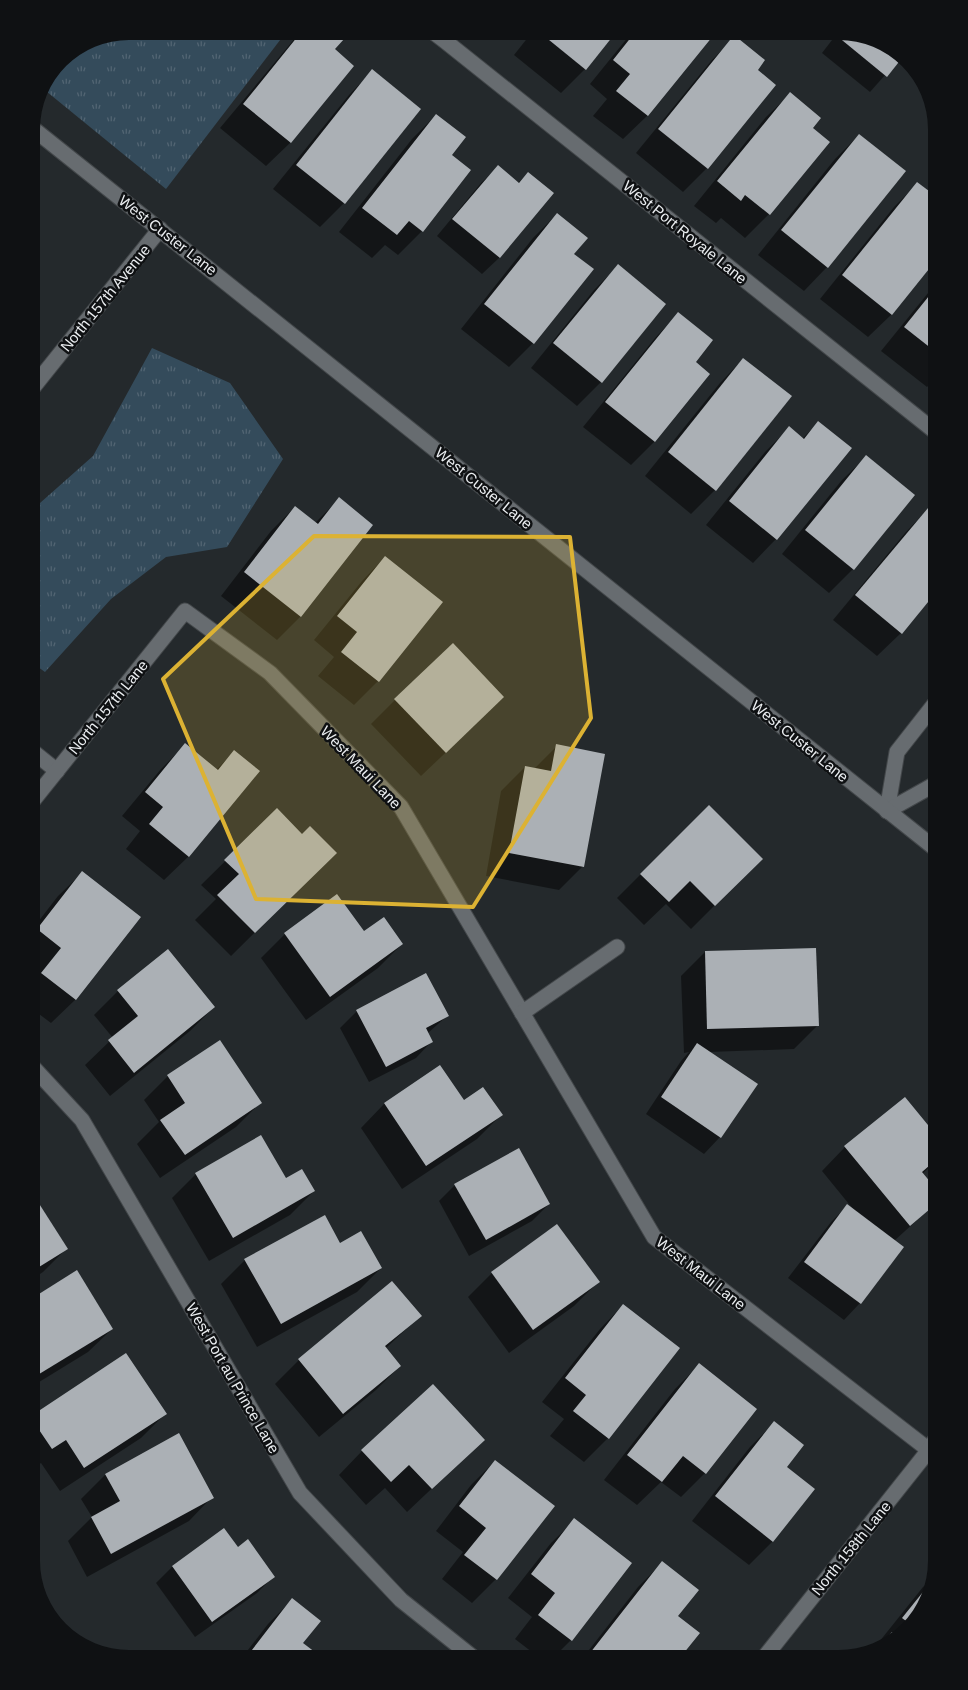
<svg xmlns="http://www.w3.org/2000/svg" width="968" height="1690" font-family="Arial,sans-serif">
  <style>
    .grass { fill: url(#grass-tufts) }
    .shadow { fill: #0007 }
    .building { fill: #abb0b5 }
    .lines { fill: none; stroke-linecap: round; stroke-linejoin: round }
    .minor-casing { stroke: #43474a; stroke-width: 17 }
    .tertiary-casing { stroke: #43474a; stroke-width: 17 }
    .minor { stroke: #676c70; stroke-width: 15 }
    .tertiary { stroke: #676c70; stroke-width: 15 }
    .marked { fill: #dcb233; fill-opacity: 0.2; stroke: #dcb233; stroke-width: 4; stroke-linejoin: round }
    .labels { text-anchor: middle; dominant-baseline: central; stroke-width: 5; stroke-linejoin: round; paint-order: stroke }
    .street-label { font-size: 15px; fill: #ebeef1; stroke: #0f1113 }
  </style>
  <defs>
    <pattern id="grass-tufts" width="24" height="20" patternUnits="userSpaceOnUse" patternTransform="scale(1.25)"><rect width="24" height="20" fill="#344b5b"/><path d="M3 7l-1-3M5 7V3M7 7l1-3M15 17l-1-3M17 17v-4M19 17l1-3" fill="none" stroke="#526573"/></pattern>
  </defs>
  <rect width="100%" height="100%" fill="#24292c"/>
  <g class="grass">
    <path d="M129 31H287L166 189 41 87 60 60 92 39Z"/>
    <path d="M152 348 230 383 283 459 227 547 166 557 111 599 45 672 31 662V511L93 456Z"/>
  </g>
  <g class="shadow">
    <path d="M301 31H335L333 49 353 66 290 143 266 166 220 128Z"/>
    <path d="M493 31H512L503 40Z"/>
    <path d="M533 31H615L585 69 561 93 514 55Z"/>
    <path d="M633 31H715L647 116 623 139 593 116 607 99 590 84Z"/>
    <path d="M839 31H846L894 48 901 57 870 92 822 53Z"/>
    <path d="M735 37 756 70 707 168 683 192 636 153 711 61Z"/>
    <path d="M372 71 344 203 320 227 273 189 349 95Z"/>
    <path d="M790 94 812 129 769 214 745 238 721 218 716 223 694 206 766 117Z"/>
    <path d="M436 115 450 155 422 231 398 255 385 245 372 258 339 232 412 139Z"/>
    <path d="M859 135 827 267 804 291 758 255 835 159Z"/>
    <path d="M498 167 518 183 528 173 552 193 499 258 482 274 437 236 481 183Z"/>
    <path d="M918 183 892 314 868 337 820 299 894 207Z"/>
    <path d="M557 214 573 254 592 270 533 343 509 367 461 329 533 238Z"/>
    <path d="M618 266 601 382 577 406 531 368 594 290Z"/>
    <path d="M937 282V377L927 387 881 351Z"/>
    <path d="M678 314 694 362 655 441 631 465 583 427 655 338Z"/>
    <path d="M743 359 715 490 691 514 645 476 720 383Z"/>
    <path d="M818 423 776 539 753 563 706 525 765 452 789 428 802 439Z"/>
    <path d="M866 457 853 569 829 593 782 554 842 480Z"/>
    <path d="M339 499 301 616 277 640 221 596 271 531 295 507 315 523Z"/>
    <path d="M928 509 901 633 877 656 833 620 905 533Z"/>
    <path d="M385 557 378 681 354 705 318 676 334 657 314 640 362 581Z"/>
    <path d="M395 700 479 721 421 776 371 724Z"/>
    <path d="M185 745 216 770 234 752 258 771 188 857 164 880 126 849 140 831 122 816 161 769Z"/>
    <path d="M557 746 583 866 559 890 486 876 501 791 525 767 534 769Z"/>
    <path d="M709 806 761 859 691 929 666 904 644 925 617 898Z"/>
    <path d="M277 810 302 835 335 853 231 956 195 920 216 899 201 885Z"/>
    <path d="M82 873 139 917 75 1000 51 1023 31 1008V981L39 972 31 966V931L58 896Z"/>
    <path d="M337 896 364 933 402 944 378 968 306 1020 261 958 285 934Z"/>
    <path d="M168 950 214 1007 190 1031 110 1096 85 1065 113 1038 94 1015 118 991Z"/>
    <path d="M705 952 818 1025 794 1049 709 1052 756 1084 720 1137 704 1154 646 1114 681 1061 689 1052 684 1053 681 976Z"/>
    <path d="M426 975 447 1016 428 1033 432 1041 416 1058 369 1082 340 1028 357 1011Z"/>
    <path d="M440 1067 463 1102 501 1115 477 1139 402 1189 361 1128 384 1104Z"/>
    <path d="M168 1076 260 1103 236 1127 160 1178 137 1144 159 1122 144 1100Z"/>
    <path d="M937 1138V1160L922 1174 937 1202 894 1241 860 1303 844 1320 788 1278 831 1222 847 1206 853 1209 822 1171 845 1147Z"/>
    <path d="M196 1174 286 1180 314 1191 290 1215 209 1261 172 1198Z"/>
    <path d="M455 1185 549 1204 532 1221 469 1256 439 1201Z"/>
    <path d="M31 1193 66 1249 43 1272 31 1280Z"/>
    <path d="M557 1226 598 1282 574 1306 509 1353 468 1297 492 1273Z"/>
    <path d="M245 1260 381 1268 357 1292 257 1347 221 1284Z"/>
    <path d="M392 1282 420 1316 385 1349 400 1366 376 1390 319 1437 275 1384 299 1360Z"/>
    <path d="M31 1300 112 1329 88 1352 31 1387Z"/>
    <path d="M623 1305 678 1348 608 1438 584 1462 550 1436 564 1419 542 1402 600 1329Z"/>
    <path d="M699 1365 755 1409 705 1473 681 1497 661 1482 637 1505 604 1480 675 1389Z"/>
    <path d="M165 1414 141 1438 60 1491 41 1463 31 1470V1417Z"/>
    <path d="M774 1423 785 1467 773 1541 749 1565 692 1521 750 1447Z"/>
    <path d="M178 1435 212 1497 189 1521 87 1577 68 1541 92 1517 81 1499 105 1475Z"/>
    <path d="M483 1440 407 1512 385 1488 366 1505 339 1475 362 1451Z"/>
    <path d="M495 1461 553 1506 496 1579 472 1603 442 1579 463 1552 436 1531 471 1485Z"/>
    <path d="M575 1520 571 1640 552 1659H541L515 1639 532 1617 508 1598 551 1543Z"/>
    <path d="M662 1563 677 1617 678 1659H582L638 1587Z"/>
    <path d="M172 1567 274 1576 257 1593 195 1637 156 1583Z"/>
    <path d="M932 1578 920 1615 882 1649 874 1651 881 1644 879 1642 923 1587Z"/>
    <path d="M292 1600 302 1643 322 1659H241L268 1624Z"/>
    <path d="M360 1655 365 1659H356Z"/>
  </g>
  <g class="building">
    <path d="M302 31H337L345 38 335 49 354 66 291 143 243 104Z"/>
    <path d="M538 31H617L586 70Z"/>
    <path d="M636 31H717L648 116 616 91 630 74 613 60Z"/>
    <path d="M841 31H846L894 48 902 58 887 77 837 36Z"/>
    <path d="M734 35 765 60 758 70 776 85 708 169 658 129Z"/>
    <path d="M372 69 421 109 345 204 296 165Z"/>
    <path d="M790 92 821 118 813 128 830 142 770 215 745 195 741 201 717 181Z"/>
    <path d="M436 114 466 137 452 155 471 170 423 232 409 221 397 235 362 208Z"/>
    <path d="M859 134 906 171 828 268 781 230Z"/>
    <path d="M498 165 519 183 528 172 554 193 500 258 452 219Z"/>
    <path d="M917 182 937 197V259L892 315 842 275Z"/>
    <path d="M557 213 588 238 574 254 594 269 534 344 484 304Z"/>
    <path d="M618 264 666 304 602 383 553 343Z"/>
    <path d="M937 286V353L904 327Z"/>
    <path d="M678 312 713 340 696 362 710 374 655 442 605 402Z"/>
    <path d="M743 358 792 396 716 491 668 452Z"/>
    <path d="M818 421 852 448 777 540 729 501 789 426 804 439Z"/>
    <path d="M866 455 915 495 854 570 805 530Z"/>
    <path d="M339 497 373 525 301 617 244 572 295 506 318 524Z"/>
    <path d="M928 508 937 515V591L902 634 855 595Z"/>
    <path d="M385 556 443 602 379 682 341 652 357 632 337 616Z"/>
    <path d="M453 643 504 697 446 753 394 699Z"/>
    <path d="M185 743 218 770 234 750 260 771 189 857 149 824 163 807 145 792Z"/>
    <path d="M556 744 605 754 584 867 509 853 525 766 551 771Z"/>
    <path d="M709 805 763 859 715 906 690 881 669 902 640 874Z"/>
    <path d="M277 808 302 834 310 826 337 853 255 933 217 895 239 874 224 860Z"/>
    <path d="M82 871 141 917 76 1000 41 973 61 948 37 929Z"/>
    <path d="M337 894 364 931 384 917 403 944 330 997 284 933Z"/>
    <path d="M816 948 819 1026 707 1029 705 951Z"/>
    <path d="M168 949 215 1007 134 1073 108 1040 138 1016 117 990Z"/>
    <path d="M426 973 449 1016 426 1028 433 1042 386 1067 356 1010Z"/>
    <path d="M220 1040 262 1103 185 1155 160 1120 185 1103 167 1075Z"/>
    <path d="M697 1043 758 1084 721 1138 661 1097Z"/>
    <path d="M440 1065 464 1100 483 1087 503 1115 426 1166 384 1103Z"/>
    <path d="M905 1097 937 1136V1159L922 1172 937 1190V1203L910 1226 844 1146Z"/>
    <path d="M261 1135 286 1178 302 1169 315 1191 233 1238 195 1173Z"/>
    <path d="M519 1148 550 1204 486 1240 454 1184Z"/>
    <path d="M31 1191 68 1249 31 1272Z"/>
    <path d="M847 1204 904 1247 861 1304 804 1262Z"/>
    <path d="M325 1215 340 1243 361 1231 382 1268 281 1324 244 1259Z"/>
    <path d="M557 1224 600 1282 533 1330 491 1272Z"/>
    <path d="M77 1270 113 1329 31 1379V1299Z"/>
    <path d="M392 1281 422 1316 385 1346 401 1366 343 1414 298 1359Z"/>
    <path d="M623 1304 680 1348 609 1439 573 1411 586 1395 565 1378Z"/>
    <path d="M126 1353 167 1414 84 1468 66 1440 52 1449 31 1418V1416Z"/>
    <path d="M699 1363 757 1409 706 1474 683 1456 662 1482 627 1455Z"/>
    <path d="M433 1384 485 1440 432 1489 409 1465 391 1482 361 1450Z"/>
    <path d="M774 1421 804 1445 787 1467 815 1489 773 1542 715 1496Z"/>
    <path d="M179 1433 214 1498 111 1554 91 1517 120 1501 105 1474Z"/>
    <path d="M495 1460 555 1506 497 1580 464 1555 486 1528 459 1506Z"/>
    <path d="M574 1518 632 1563 572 1641 538 1615 555 1593 531 1574Z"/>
    <path d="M224 1528 238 1547 248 1539 275 1577 212 1622 172 1566Z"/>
    <path d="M662 1561 699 1590 678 1616 700 1633 679 1659H597L590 1653Z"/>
    <path d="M931 1582 920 1615 910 1624 902 1618Z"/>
    <path d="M292 1598 321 1621 303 1643 324 1659H245Z"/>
    <path d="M892 1632 897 1636 882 1649 877 1650Z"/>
  </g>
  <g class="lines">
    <g class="minor-casing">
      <g id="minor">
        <path d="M432 31 445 41 937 433"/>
        <path d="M31 750 57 771"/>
        <path d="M31 803 185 611 270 673 401 807 654 1237 929 1450"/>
        <path d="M887 811 897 752 937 701"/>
        <path d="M887 811 937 783"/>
        <path d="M522 1013 617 947"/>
        <path d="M31 1065 82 1120 300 1493 401 1600 475 1659"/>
        <path d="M763 1659 929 1450 937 1437"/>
      </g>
    </g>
    <g class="tertiary-casing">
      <g id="tertiary">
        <path d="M31 127 937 850"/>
        <path d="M31 390 160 229"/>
      </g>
    </g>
    <use href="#minor" class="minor"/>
    <use href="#tertiary" class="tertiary"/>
  </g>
  <path class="marked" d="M314 536 570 537 591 718 473 907 256 899 163 679Z"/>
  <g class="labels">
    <g class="street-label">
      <text transform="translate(685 232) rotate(39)">West Port Royale Lane</text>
      <text transform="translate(168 235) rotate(38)">West Custer Lane</text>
      <text transform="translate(105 298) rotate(-51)">North 157th Avenue</text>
      <text transform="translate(484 488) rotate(39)">West Custer Lane</text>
      <text transform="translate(108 707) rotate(-51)">North 157th Lane</text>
      <text transform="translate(800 741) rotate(39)">West Custer Lane</text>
      <text transform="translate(361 767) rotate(46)">West Maui Lane</text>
      <text transform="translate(701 1273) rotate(38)">West Maui Lane</text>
      <text transform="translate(233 1378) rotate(60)">West Port au Prince Lane</text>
      <text transform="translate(851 1548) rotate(-51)">North 158th Lane</text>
    </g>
  </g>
  <path d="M0 0H968V1690H0ZM129 40H839A89 89 0 0 1 928 129V1561A89 89 0 0 1 839 1650H129A89 89 0 0 1 40 1561V129A89 89 0 0 1 129 40Z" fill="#0f1113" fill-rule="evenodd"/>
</svg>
